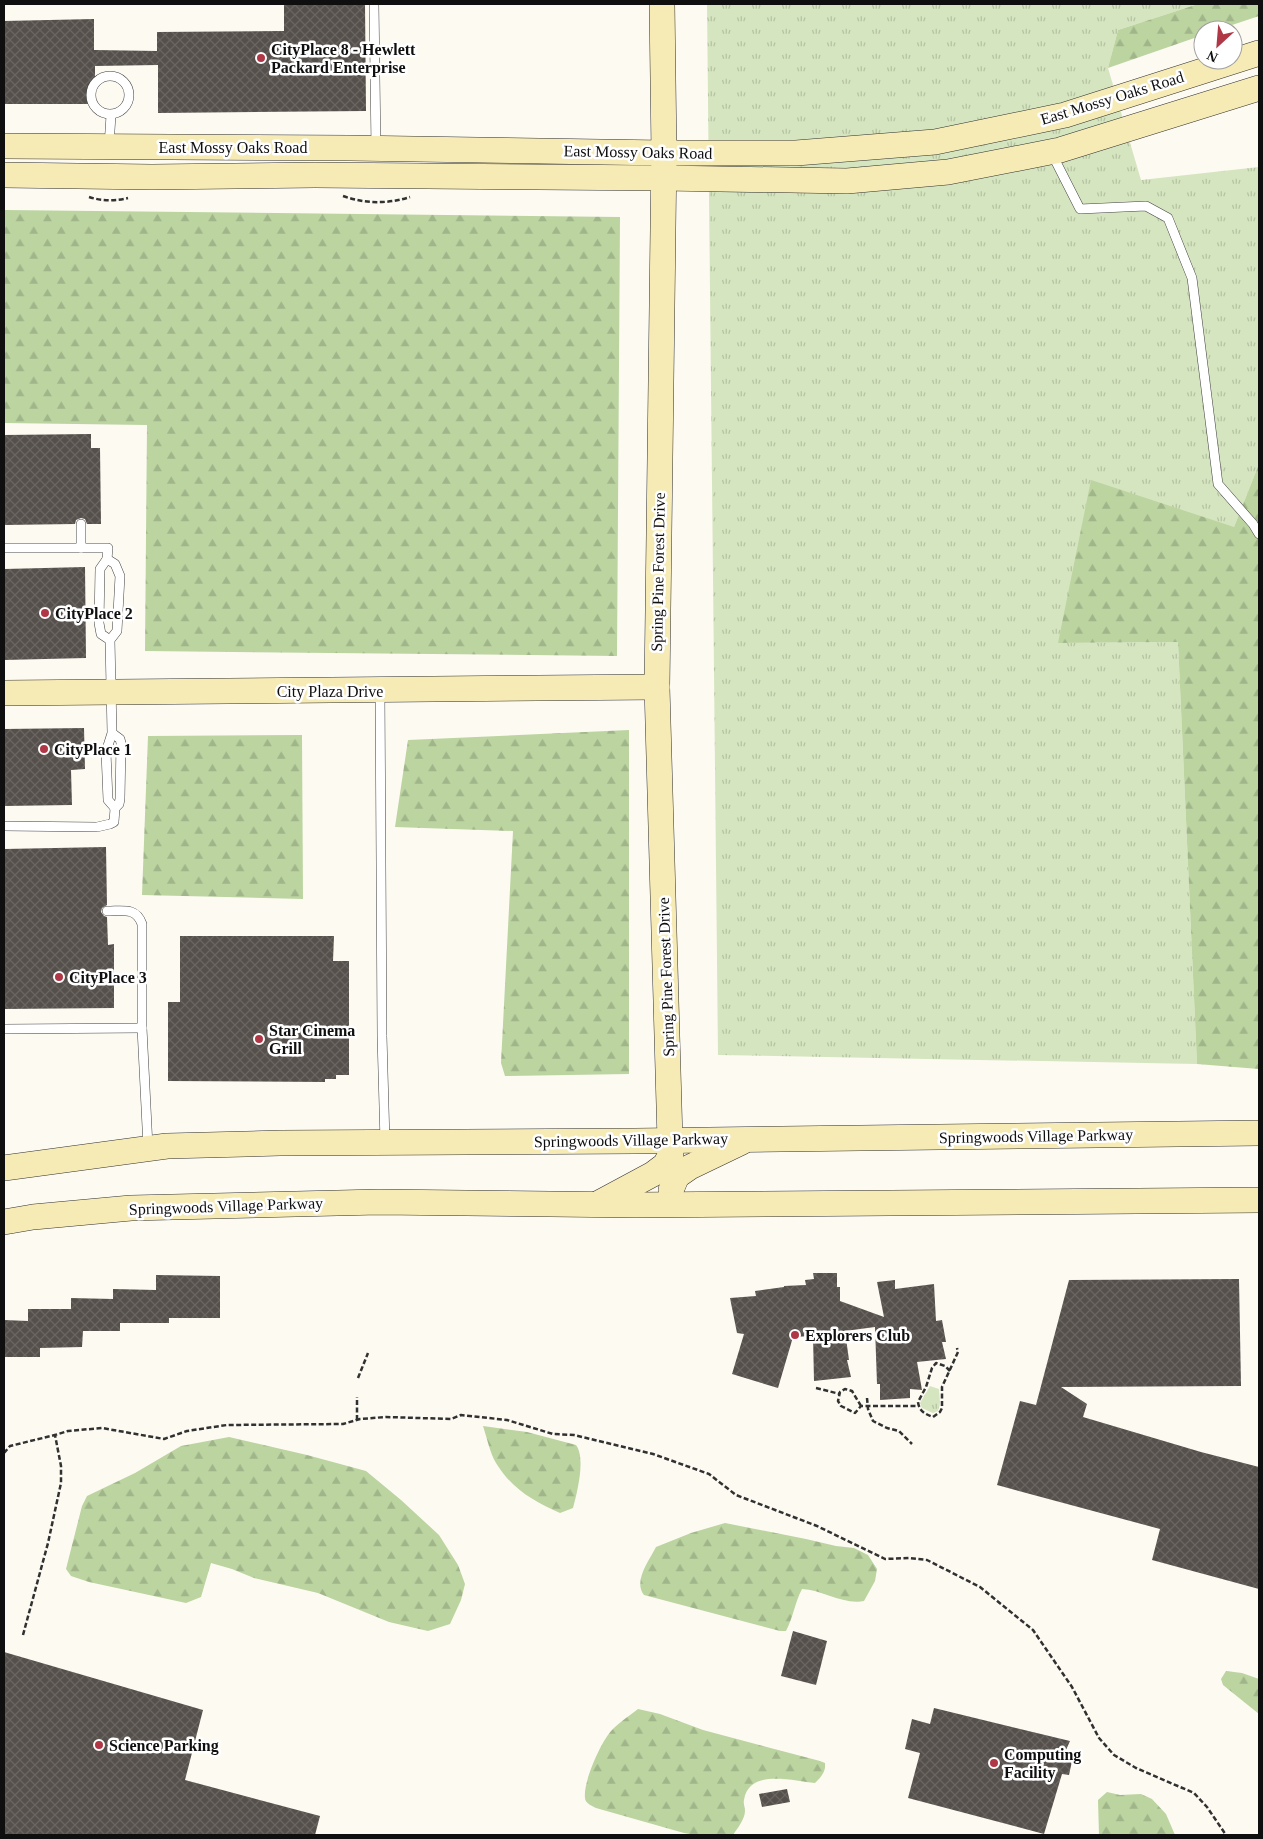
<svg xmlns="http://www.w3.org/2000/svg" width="1263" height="1839" font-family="'Times New Roman',serif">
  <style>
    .grass { fill: url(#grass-tufts) }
    .forest { fill: url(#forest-firs) }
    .building { fill: url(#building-cross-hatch) }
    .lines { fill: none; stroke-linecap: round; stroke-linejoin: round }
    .lane-casing { stroke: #424242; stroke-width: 10 }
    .secondary-casing { stroke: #313131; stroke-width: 26 }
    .path { stroke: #313131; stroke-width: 2.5; stroke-dasharray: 5 2.5; stroke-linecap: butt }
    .lane { stroke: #fff; stroke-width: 9 }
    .secondary { stroke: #f6eab5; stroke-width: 25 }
    .poi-dot { fill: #af3746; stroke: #fff; stroke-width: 2 }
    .labels { text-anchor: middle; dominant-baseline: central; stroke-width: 5; stroke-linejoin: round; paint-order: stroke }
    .poi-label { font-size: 16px; font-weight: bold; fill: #0f0f0f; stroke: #fff; text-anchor: start }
    .street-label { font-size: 16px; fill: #0f0f0f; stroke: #fff }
  </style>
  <defs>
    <pattern id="grass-tufts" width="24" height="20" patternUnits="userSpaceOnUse" patternTransform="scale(1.25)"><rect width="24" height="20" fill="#d5e5bf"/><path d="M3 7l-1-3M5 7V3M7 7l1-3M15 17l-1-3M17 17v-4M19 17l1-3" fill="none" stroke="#b6c3a3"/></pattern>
    <pattern id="forest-firs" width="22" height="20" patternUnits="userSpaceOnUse" patternTransform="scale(1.25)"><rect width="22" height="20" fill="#bbd4a0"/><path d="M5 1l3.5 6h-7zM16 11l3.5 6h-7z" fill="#a0b589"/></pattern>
    <pattern id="building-cross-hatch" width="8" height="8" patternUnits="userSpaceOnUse" patternTransform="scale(1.25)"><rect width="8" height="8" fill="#56504c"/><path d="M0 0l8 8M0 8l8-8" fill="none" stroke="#696561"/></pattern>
  </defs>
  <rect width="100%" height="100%" fill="#fdfaf2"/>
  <g class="grass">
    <path d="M707 4H1198L1118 30 1108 68 1141 180 1259 167V464L1234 527 1058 643 1178 642 1197 1064 718 1055Z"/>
    <path d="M930 1386 939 1389 940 1403 938 1411 933 1413 922 1408 920 1403Z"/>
  </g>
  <g class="forest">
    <path d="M1198 4H1259V16L1217 30H1203V35L1108 68 1118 30Z"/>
    <path d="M4 210 620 217 617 656 145 651 147 425 4 423Z"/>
    <path d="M1259 464V1069L1197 1064 1178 642 1058 643 1091 480 1234 527Z"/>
    <path d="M629 730V1074L505 1076 501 1063 513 831 395 827 408 740Z"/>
    <path d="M302 735 303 899 142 895 148 736Z"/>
    <path d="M483 1426 527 1432 576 1445C586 1458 577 1493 573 1508L560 1513C533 1501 512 1489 496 1463 490 1453 487 1438 483 1426Z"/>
    <path d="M229 1437 307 1455 366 1471 401 1500 439 1535 458 1565 465 1584 461 1600 450 1624 428 1631 389 1622 318 1593 254 1578 232 1569 211 1563 201 1597 186 1603 89 1582 71 1576 66 1569 82 1506 87 1496 135 1473 181 1446Z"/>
    <path d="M725 1523 806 1539 836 1546 854 1548 868 1555 877 1569 875 1581 864 1601C843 1605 823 1590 802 1589 795 1602 793 1618 786 1631H780L644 1595C633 1581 649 1561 656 1547L691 1533Z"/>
    <path d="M1226 1671 1242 1673 1259 1679V1714L1223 1685 1221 1679Z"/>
    <path d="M638 1709 660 1714 703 1730 820 1761 825 1763C826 1772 821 1777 815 1783 793 1781 749 1768 744 1800 743 1803 745 1807 745 1811 745 1819 737 1829 733 1835H696L684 1833 596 1808C592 1806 585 1803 585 1798 583 1783 599 1747 608 1735 615 1725 628 1717 638 1709Z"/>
    <path d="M1107 1792 1120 1795 1141 1794 1152 1799 1166 1814 1175 1835H1099L1098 1800Z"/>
  </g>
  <g class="building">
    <path d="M284 4H365L366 111 158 113V65L95 66V95H89V104H4V21L94 19V50L157 51V32L284 31Z"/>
    <path d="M91 434V448H100L101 524H87L85 519 81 518 76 520 75 524 4 525V435Z"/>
    <path d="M85 567 86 658 4 660V569Z"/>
    <path d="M84 728 85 769 71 770 72 805 4 806V729Z"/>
    <path d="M106 847 107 905 102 908 101 912 104 916 107 917 108 945 114 944V1008L4 1009V849Z"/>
    <path d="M180 936H334L333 961H349V1075H336V1079H325V1082L168 1081V1002H180Z"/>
    <path d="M813 1273H837V1287H840V1301L884 1317 877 1282 895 1280V1289L934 1284 936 1321 942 1320 946 1342H942L946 1359 917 1362 922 1390 910 1389V1398L880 1400V1384H877L875 1327 845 1331 849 1360H847L851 1377 814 1381 813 1336 793 1337 778 1388 732 1374 744 1334 737 1333 730 1298 756 1296 755 1291 784 1287V1286L806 1285 805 1280 814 1279Z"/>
    <path d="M156 1275 220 1276V1318H169V1323H120V1331H83L82 1347 40 1348V1357H4V1320L28 1321V1309H71V1298L113 1299V1289L156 1290Z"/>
    <path d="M1239 1279 1241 1386 1061 1387 1087 1404 1083 1417 1201 1452 1259 1467V1589L1152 1560 1160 1529 997 1485 1020 1401 1036 1405 1069 1280Z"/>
    <path d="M793 1631 827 1641 816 1685 781 1676Z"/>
    <path d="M4 1652 203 1710 185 1780 320 1816 315 1835H4Z"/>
    <path d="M934 1708 1070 1741 1066 1750 1074 1752 1069 1775 1062 1774 1044 1834 908 1798 920 1753 905 1749 912 1719 930 1724Z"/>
    <path d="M787 1789 790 1802 762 1807 759 1794Z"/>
  </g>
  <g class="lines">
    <g class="lane-casing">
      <g id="lane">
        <path d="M374 4 376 148"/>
        <circle cx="110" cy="95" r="19"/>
        <path d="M109 146 111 115"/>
        <path d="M1052 154 1080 209 1146 206 1168 218 1192 278 1218 484 1253 524 1259 534"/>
        <path d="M81 524V548"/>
        <path d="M4 548H108L107 559"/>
        <path d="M110 640 101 634 99 623 100 569 107 559 115 564 120 576 117 631 110 640 112 733 106 752 108 800 115 808 119 804 120 799 121 743 120 739 112 733"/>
        <path d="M380 690 382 1036 385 1142"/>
        <path d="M4 826 97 827 110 824 114 822 115 808"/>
        <path d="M107 911C123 911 136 907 142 924V1028L148 1147"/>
        <path d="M4 1029 142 1028"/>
      </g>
    </g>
    <g class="secondary-casing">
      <g id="secondary">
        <path d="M662 4 664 153 657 687 670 1140"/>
        <path d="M4 146 350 148 664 153H796L935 142 1065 115 1259 53"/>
        <path d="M4 175 152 177 315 175 663 178 847 181 948 172 1060 150 1259 88"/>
        <path d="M4 693 657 687"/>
        <path d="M4 1168 167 1146 280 1143 635 1141 1259 1133"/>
        <path d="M671 1190 677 1176 690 1167 742 1142"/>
        <path d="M599 1203 653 1174 665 1165 671 1154"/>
        <path d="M4 1222 33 1217 131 1208 379 1202 635 1205 1259 1200"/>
      </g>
    </g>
    <g class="path">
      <path d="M343 196C365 204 388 204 410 197"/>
      <path d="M89 197C101 201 116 201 128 198"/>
      <path d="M950 1371 945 1366 936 1363 932 1368 926 1387 918 1402C919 1411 925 1414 933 1417L940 1412 942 1408V1387L958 1352 957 1348"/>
      <path d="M358 1378 368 1353"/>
      <path d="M816 1388 840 1394"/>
      <path d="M867 1398 868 1409 873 1421 887 1428 899 1431 912 1444"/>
      <path d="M861 1406 852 1391 845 1389 840 1392 838 1401 841 1406 855 1413 861 1406H918"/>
      <path d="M357 1420V1397"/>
      <path d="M4 1453 10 1446 55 1435"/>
      <path d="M23 1635 48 1543 61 1483V1466L55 1435 68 1431 102 1428 164 1439 187 1431 227 1425 343 1424 360 1419 386 1417 451 1419 461 1415 507 1420 553 1434 574 1435 653 1454 709 1474 736 1495 817 1526 885 1559 909 1558 927 1560 980 1587 1033 1630 1072 1687 1099 1738 1114 1755 1136 1768 1194 1793 1207 1807 1226 1835"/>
    </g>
    <use href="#lane" class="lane"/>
    <use href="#secondary" class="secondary"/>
  </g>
  <g class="poi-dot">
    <circle cx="261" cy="58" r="5"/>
    <circle cx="45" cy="613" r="5"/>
    <circle cx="44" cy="749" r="5"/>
    <circle cx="59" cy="977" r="5"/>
    <circle cx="259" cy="1039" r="5"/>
    <circle cx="795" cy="1335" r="5"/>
    <circle cx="99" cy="1745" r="5"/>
    <circle cx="994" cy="1763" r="5"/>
  </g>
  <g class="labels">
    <g class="poi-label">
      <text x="271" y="49">CityPlace 8 - Hewlett<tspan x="271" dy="18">Packard Enterprise</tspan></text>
      <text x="55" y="613">CityPlace 2</text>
      <text x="54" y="749">CityPlace 1</text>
      <text x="69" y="977">CityPlace 3</text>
      <text x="269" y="1030">Star Cinema<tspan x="269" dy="18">Grill</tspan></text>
      <text x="805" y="1335">Explorers Club</text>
      <text x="109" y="1745">Science Parking</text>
      <text x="1004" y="1754">Computing<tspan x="1004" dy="18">Facility</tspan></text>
    </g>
    <g class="street-label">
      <text transform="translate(1112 98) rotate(-17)">East Mossy Oaks Road</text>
      <text x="233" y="147">East Mossy Oaks Road</text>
      <text transform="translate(638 152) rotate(1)">East Mossy Oaks Road</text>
      <text transform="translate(658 572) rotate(-89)">Spring Pine Forest Drive</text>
      <text x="330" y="691">City Plaza Drive</text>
      <text transform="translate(666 977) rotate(-92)">Spring Pine Forest Drive</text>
      <text transform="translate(1036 1136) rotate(-1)">Springwoods Village Parkway</text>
      <text transform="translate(631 1140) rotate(-1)">Springwoods Village Parkway</text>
      <text transform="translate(226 1206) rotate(-2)">Springwoods Village Parkway</text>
    </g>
  </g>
  <rect width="1263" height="1839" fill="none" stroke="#0f0f0f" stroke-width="10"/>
  <g transform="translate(1218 45) rotate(206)"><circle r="24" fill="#ffffff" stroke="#9f9f9f"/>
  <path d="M0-4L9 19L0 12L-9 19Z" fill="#af3746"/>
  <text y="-8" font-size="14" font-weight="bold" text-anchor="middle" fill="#0f0f0f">N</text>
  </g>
</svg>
